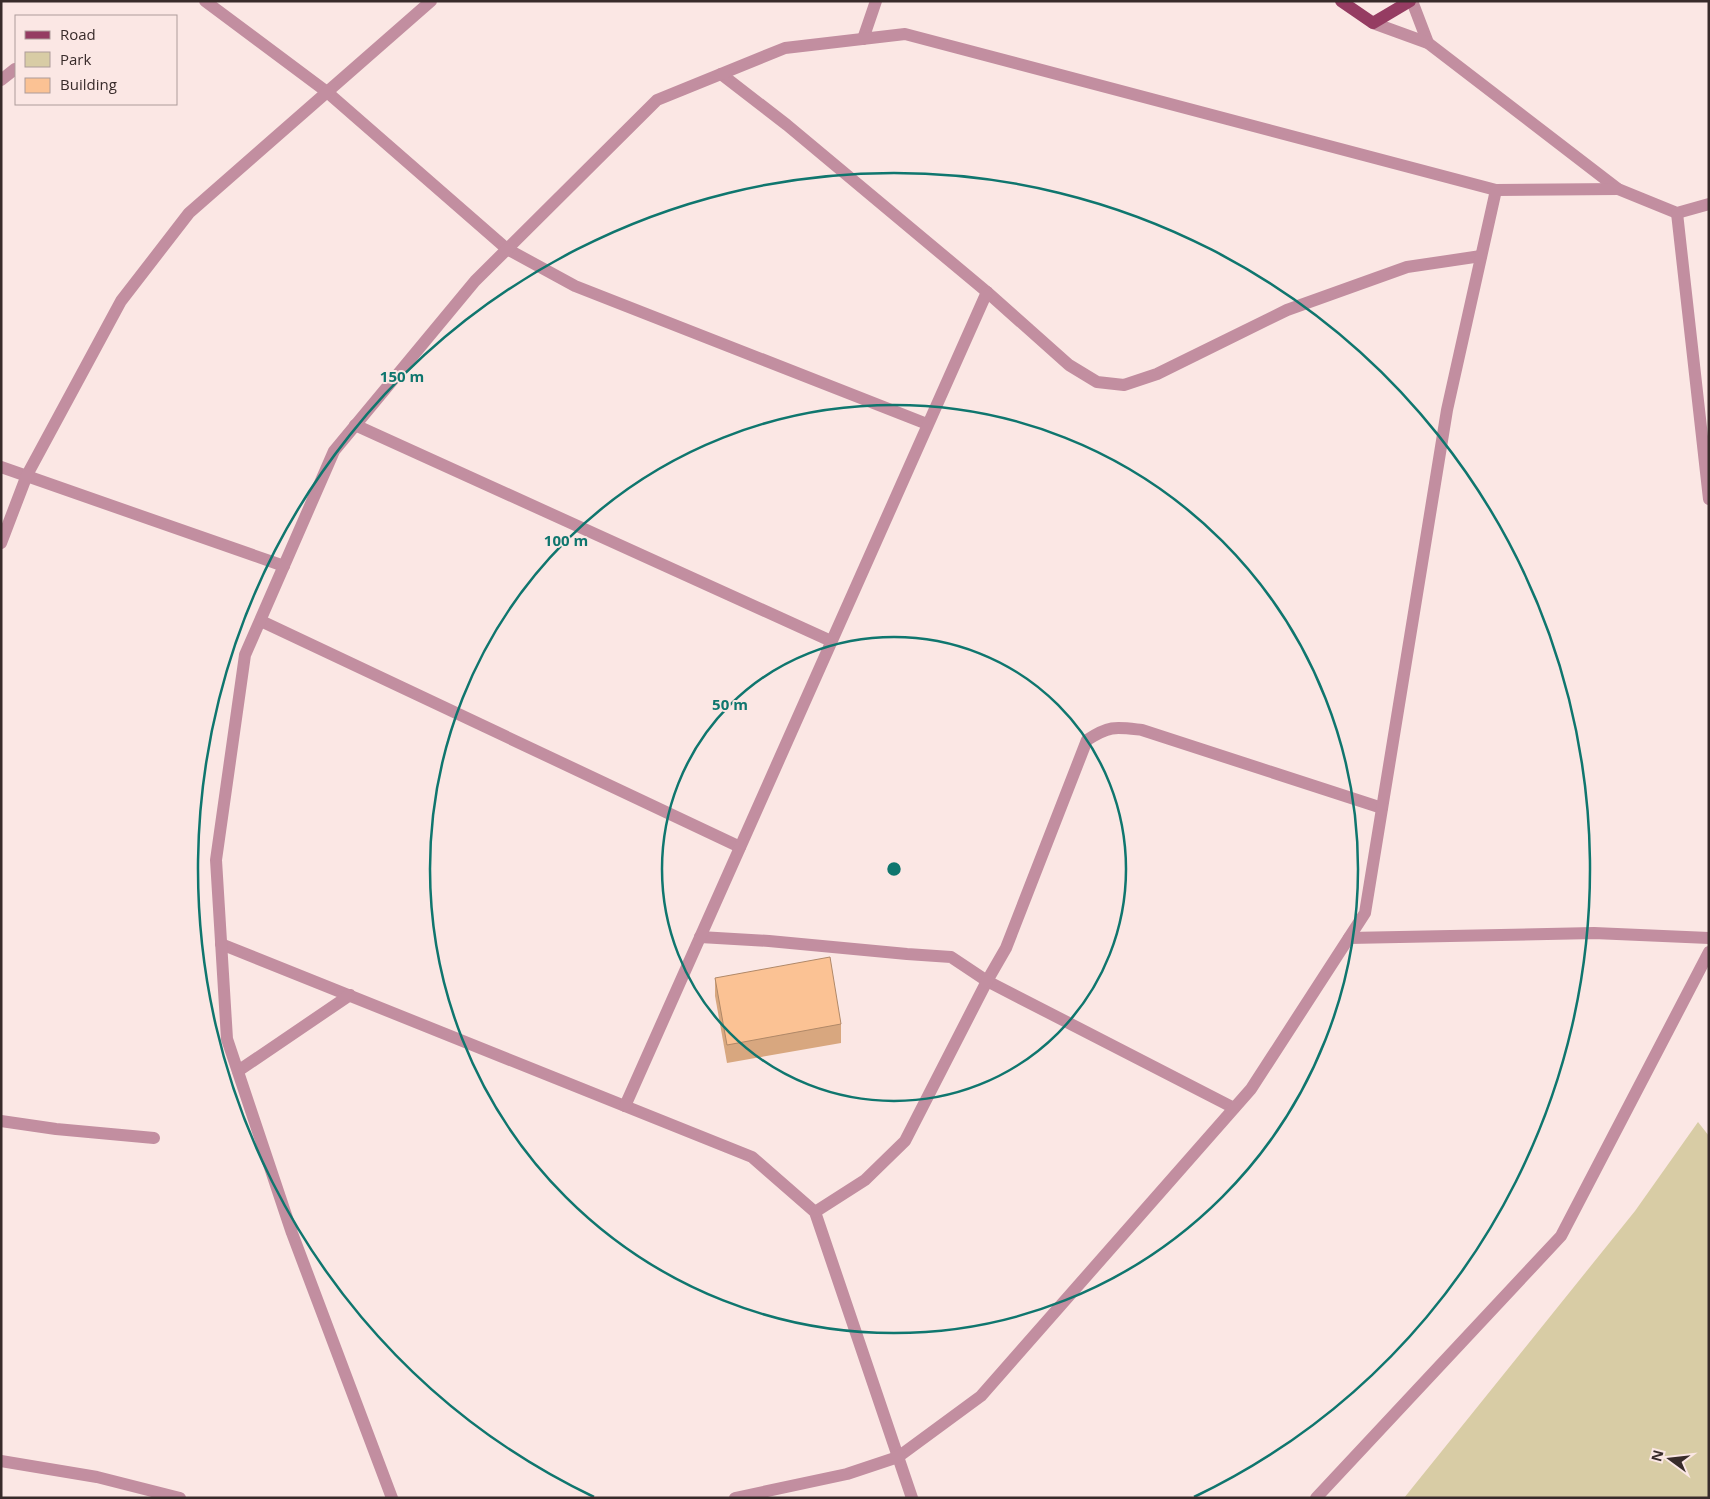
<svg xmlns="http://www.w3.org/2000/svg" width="1710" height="1499" font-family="'Open Sans',sans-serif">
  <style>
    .green { fill: #d8cca5 }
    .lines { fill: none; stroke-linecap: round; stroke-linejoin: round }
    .minor { stroke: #c28ea0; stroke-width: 12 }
    .major { stroke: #953c62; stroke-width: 12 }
    .wall { fill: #d8a77f }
    .building { fill: #fbc294; stroke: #b08868 }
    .ring { fill: none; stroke: #0f766e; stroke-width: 2.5 }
    .centre { fill: #0f766e; stroke: #fbe7e4; stroke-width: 2.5 }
    .ring-label { font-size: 15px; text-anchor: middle; font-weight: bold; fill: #0f766e; stroke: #fbe7e4; stroke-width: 4; stroke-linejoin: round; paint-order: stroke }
  </style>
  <rect width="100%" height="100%" fill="#fbe7e4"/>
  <path class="green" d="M1698 1122 1709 1136V1498H1404L1635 1211Z"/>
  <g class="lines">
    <g class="minor">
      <path d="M205 1 327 92 507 249 575 286 927 424"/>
      <path d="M1412 1 1428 43"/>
      <path d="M1373 23 1428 43 1618 189 1677 213 1709 204"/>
      <path d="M863 39 876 1"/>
      <path d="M721 74 787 125 987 292 1069 365 1097 382 1124 385 1157 374 1287 310 1407 267 1481 256"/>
      <path d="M1 80 15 69"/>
      <path d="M1677 213 1709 499"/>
      <path d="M355 425 831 641"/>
      <path d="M1 467 284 566"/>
      <path d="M1 543 27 475 121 301 189 213 431 1"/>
      <path d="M261 621 740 847"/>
      <path d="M700 937 769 941 907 954 951 957 987 981 1234 1108"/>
      <path d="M1349 938 1594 933 1709 938"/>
      <path d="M221 944 752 1157 815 1212 912 1498"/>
      <path d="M238 1071 350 995"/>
      <path d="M625 1106 987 292"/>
      <path d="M1 1121 56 1129 154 1138"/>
      <path d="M815 1212 865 1180 905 1141 987 981 1006 948 1087 740C1110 725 1116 727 1142 730L1382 808"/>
      <path d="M1 1461 97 1477 180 1498"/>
      <path d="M392 1498 292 1233 227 1039 216 860 245 655 334 451 475 281 657 100 785 48 905 34 1496 190 1618 189"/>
      <path d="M735 1498 847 1474 898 1457 981 1396 1251 1089 1365 913 1447 410 1496 190"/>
      <path d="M1316 1498 1561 1236 1709 952"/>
    </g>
    <path class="major" d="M1341 1 1373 23 1410 1"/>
  </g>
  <path class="wall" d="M715 978 841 1024V1043L727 1063 715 996Z"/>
  <path class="building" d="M830 957 841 1024 727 1045 715 978Z"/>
  <g class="ring">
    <circle cx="894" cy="869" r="232"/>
    <circle cx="894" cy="869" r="464"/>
    <path d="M594 1497A696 696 0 1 1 1194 1497"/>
  </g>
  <circle cx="894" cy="869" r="8" class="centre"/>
  <g class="ring-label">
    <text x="402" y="382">150 m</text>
    <text x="566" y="546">100 m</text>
    <text x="730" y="710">50 m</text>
  </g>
  <rect width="1710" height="1499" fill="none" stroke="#382b2a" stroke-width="5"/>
  <rect x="15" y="15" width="162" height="90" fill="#fbe7e4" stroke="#ad9c9a"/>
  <rect x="25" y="31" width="25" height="8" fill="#953c62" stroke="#ad9c9a"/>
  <text x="60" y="40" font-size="15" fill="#382b2a">Road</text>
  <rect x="25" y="52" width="25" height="15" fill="#d8cca5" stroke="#ad9c9a"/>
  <text x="60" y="65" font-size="15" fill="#382b2a">Park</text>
  <rect x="25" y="78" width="25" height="15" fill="#fbc294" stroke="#ad9c9a"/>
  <text x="60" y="90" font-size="15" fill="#382b2a">Building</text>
  <g transform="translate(1670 1459) rotate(285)" stroke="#fbe7e4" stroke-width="4" paint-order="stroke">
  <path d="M0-4L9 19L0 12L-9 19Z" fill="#382b2a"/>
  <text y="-8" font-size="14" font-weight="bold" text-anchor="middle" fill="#382b2a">N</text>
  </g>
</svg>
